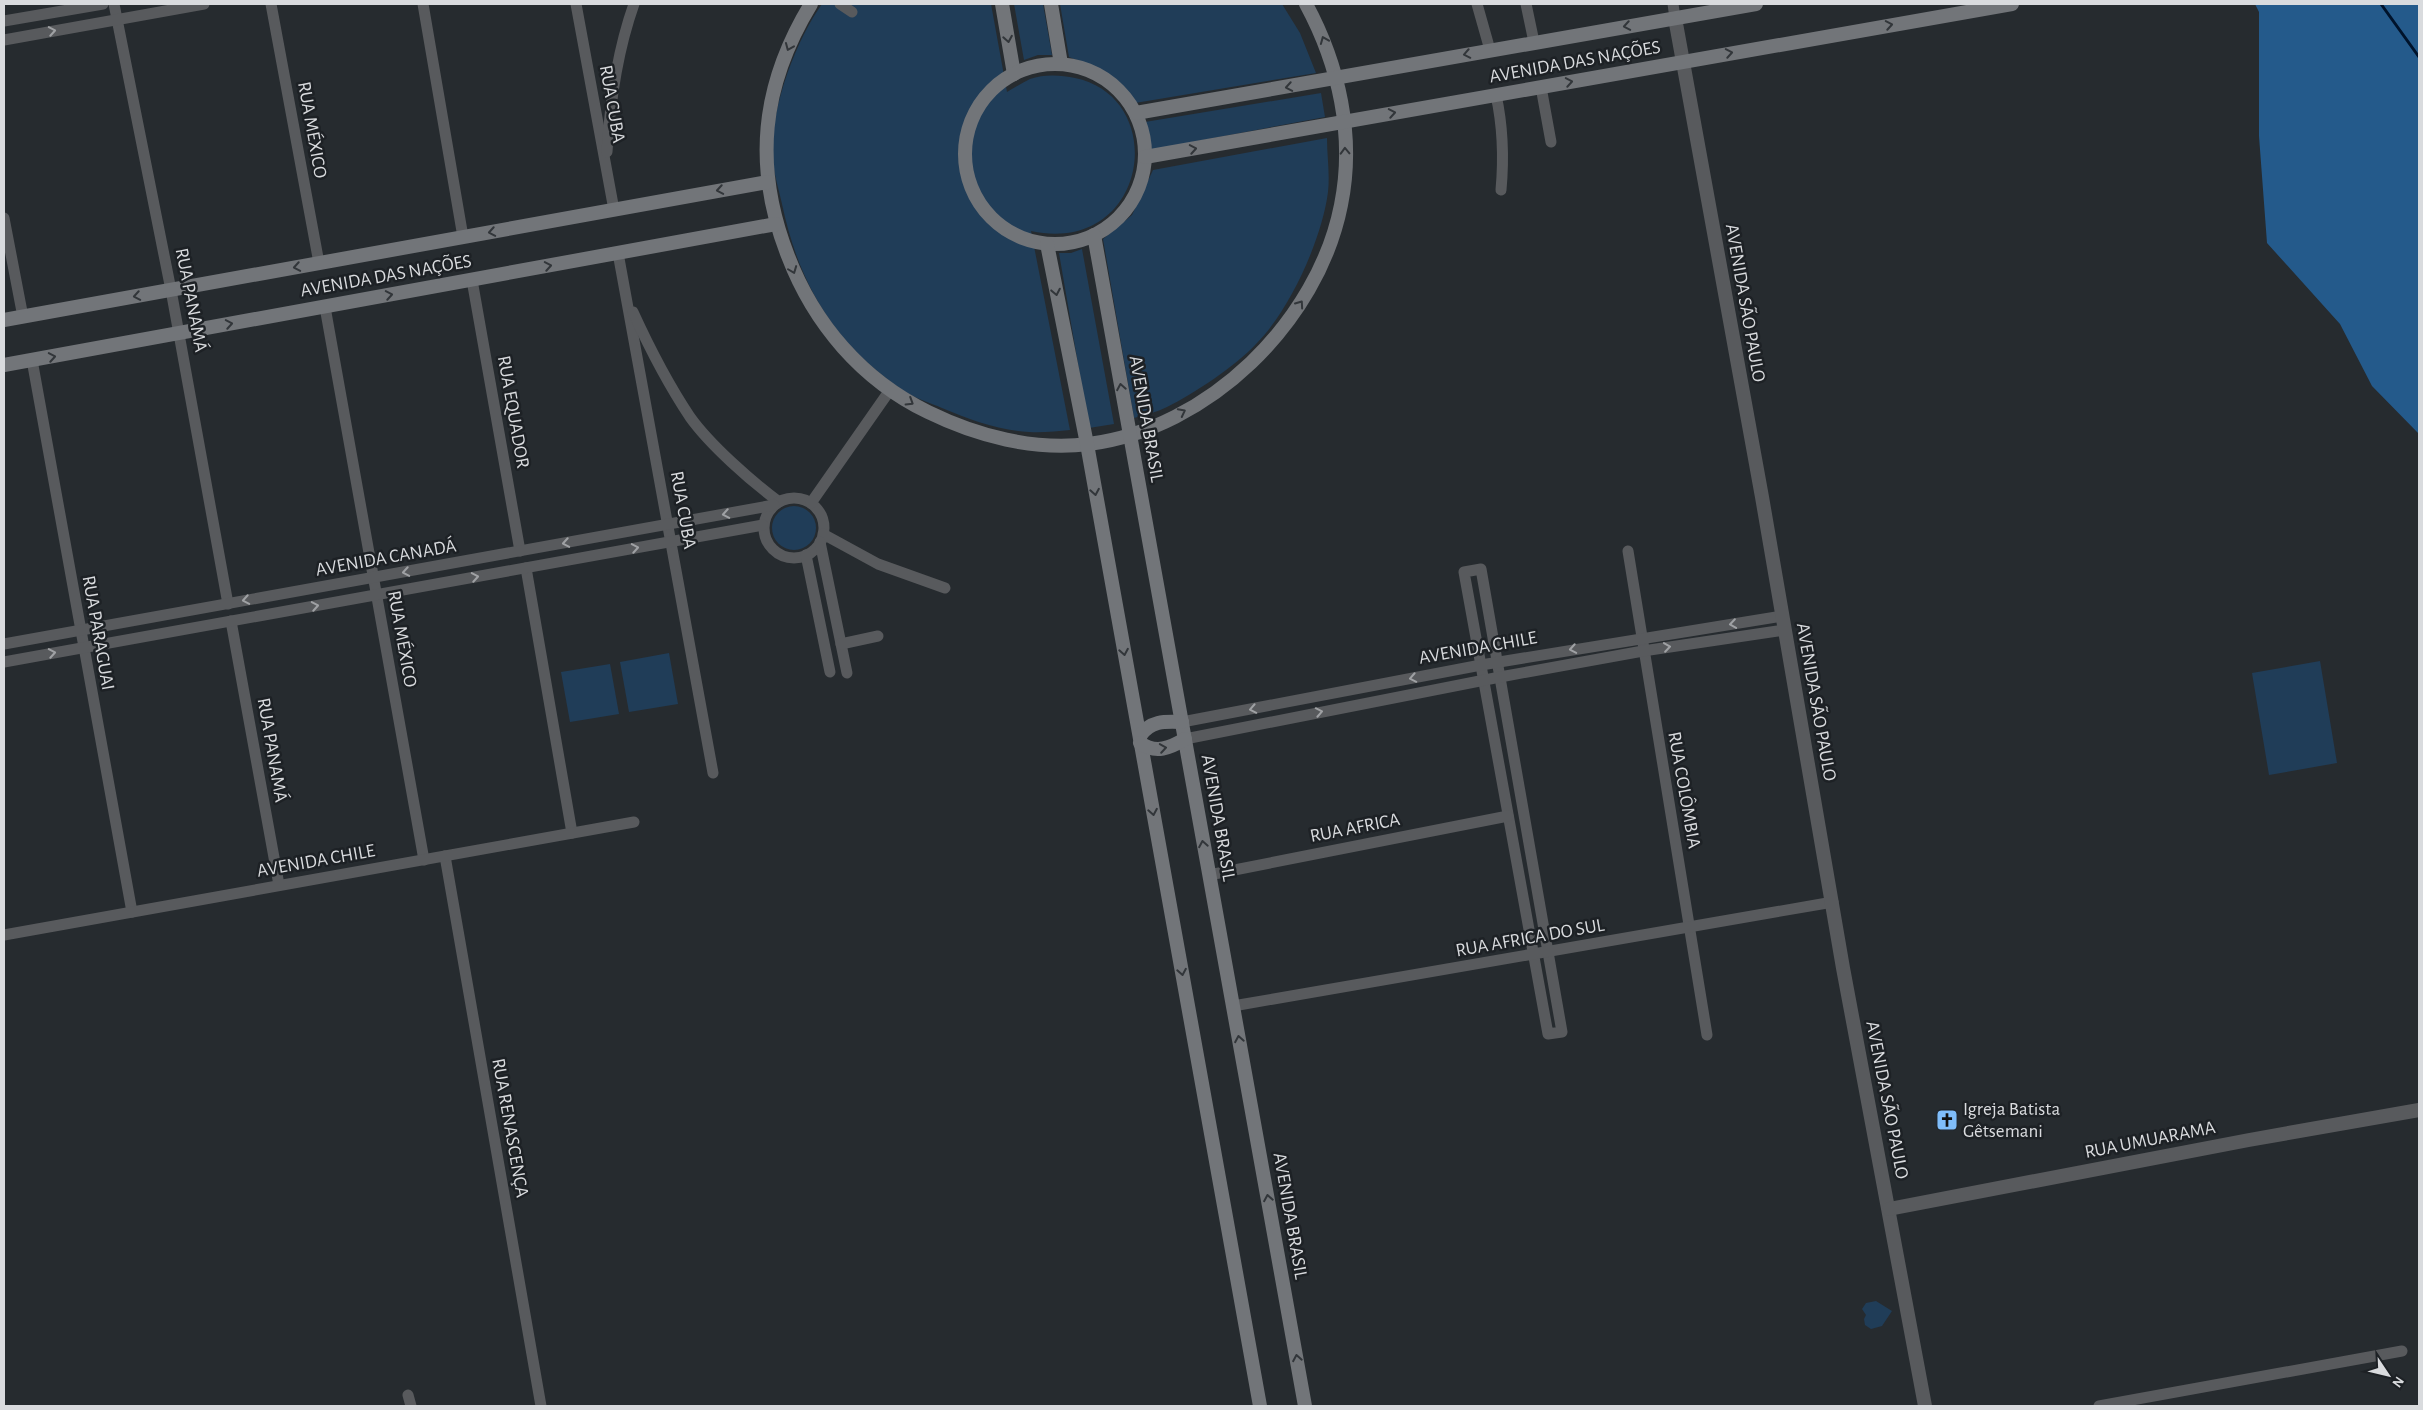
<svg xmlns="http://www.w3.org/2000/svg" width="2423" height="1410" font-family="'Alegreya Sans',sans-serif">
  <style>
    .green { fill: #203d58 }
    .forest { fill: #245a8b }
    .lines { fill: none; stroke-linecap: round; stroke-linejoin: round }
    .stream { stroke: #00132b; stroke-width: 3 }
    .minor { stroke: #585a5d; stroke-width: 11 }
    .tertiary { stroke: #585a5d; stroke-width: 14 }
    .secondary { stroke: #727579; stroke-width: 14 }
    .oneway { stroke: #32363a }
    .oneway2 { stroke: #9fa1a4 }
    .labels { text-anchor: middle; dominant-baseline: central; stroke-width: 5; stroke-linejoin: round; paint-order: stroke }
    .street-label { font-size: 19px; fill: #d9dbde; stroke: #1d2125 }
    .poi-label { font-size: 19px; fill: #d9dbde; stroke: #1d2125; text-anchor: start }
  </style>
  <rect width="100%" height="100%" fill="#262b2f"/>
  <g class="green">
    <path d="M822 4H991L1007 92C1014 88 1022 83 1030 79 1044 74 1061 75 1075 78 1171 98 1148 256 1031 231L1070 430C1057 431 1043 433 1029 432 999 430 970 420 942 408 930 403 915 398 904 391 835 345 799 285 782 204 779 191 775 177 773 164 767 117 795 41 822 4Z"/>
    <path d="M1014 4H1043L1052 55H1038L1024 60Z"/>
    <path d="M1060 4H1282L1300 33 1316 73 1135 103C1117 76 1098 68 1069 57Z"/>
    <path d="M1321 93 1325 117 1150 150 1149 134 1145 122Z"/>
    <path d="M1327 138C1327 156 1330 174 1328 192 1322 239 1290 310 1256 344 1237 365 1192 395 1167 407 1157 412 1145 415 1134 418L1103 239 1132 215 1153 170Z"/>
    <path d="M1082 249 1114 424 1089 428 1059 253H1071Z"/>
    <circle cx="794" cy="528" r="22"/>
    <path d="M669 653 678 704 629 712 620 662Z"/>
    <path d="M2320 661 2337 763 2269 775 2252 673Z"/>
    <path d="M610 664 619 714 570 722 561 672Z"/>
    <path d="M1876 1301 1892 1311 1882 1326 1871 1329 1865 1325 1864 1319 1866 1315 1862 1309 1866 1303Z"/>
  </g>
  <path class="forest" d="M2255 4H2419V434L2372 386 2340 324 2267 243 2259 136V12Z"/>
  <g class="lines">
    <path class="stream" d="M2381 4 2419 57"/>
    <g class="minor">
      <path d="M114 4 171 290 228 604"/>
      <path d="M271 4 319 263"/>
      <path d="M423 4 463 237"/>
      <path d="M576 4 614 210"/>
      <path d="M840 4 852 12"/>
      <path d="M1477 4 1490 50"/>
      <path d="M1526 4 1534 42"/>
      <path d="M1673 4 1675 18"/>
      <path d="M4 21 103 4"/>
      <path d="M4 40 204 4"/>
      <path d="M1541 87 1551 142"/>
      <path d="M1496 95C1503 127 1504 157 1501 190"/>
      <path d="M607 152C610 101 617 52 634 4"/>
      <path d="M4 218 23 317"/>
      <path d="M618 253 713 773"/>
      <path d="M472 280 520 551"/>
      <path d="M325 307 424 860"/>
      <path d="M633 312C649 347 668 384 690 417 710 445 751 481 779 502"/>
      <path d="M32 360 132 912"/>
      <circle cx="794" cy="528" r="30"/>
      <path d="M811 503 890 390"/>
      <path d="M823 534 878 564 945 588"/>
      <path d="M820 542 847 673"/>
      <path d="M1628 551 1707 1035"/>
      <path d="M806 555 830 672"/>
      <path d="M526 568 572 833"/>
      <path d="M1481 569 1562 1032 1548 1034 1464 572Z"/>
      <path d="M231 621 279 885"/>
      <path d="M4 644 774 505"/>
      <path d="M841 644 878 636"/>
      <path d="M4 662 763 525"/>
      <path d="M1182 722 1481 665 1782 616"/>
      <path d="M1185 739 1500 677 1643 651 1784 630"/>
      <path d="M445 856 541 1406"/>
      <path d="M1209 875 1508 816"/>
      <path d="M4 935 634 822"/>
      <path d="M1233 1006 1833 902"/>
      <path d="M408 1395 411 1406"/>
      <path d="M2099 1406 2402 1351"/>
    </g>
    <g class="tertiary">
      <path d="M1675 18 1762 497 1843 968 1925 1406"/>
      <path d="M1889 1209 2249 1140 2419 1110"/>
    </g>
    <g class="secondary">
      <path d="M811 4C761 86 753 167 788 256 814 324 862 380 928 412 977 436 1034 451 1089 444 1208 429 1318 322 1341 205 1355 136 1339 65 1306 4"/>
      <path d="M1002 4 1014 74"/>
      <path d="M1051 4 1061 64"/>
      <circle cx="1055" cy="154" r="90"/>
      <path d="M1136 113 1756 4"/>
      <path d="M1145 157 2012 4"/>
      <path d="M1094 235 1305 1406"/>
      <path d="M1047 244 1087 444 1260 1406"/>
      <path d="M4 320 768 182"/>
      <path d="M4 365 776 224"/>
      <path d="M1140 736C1150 721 1164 721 1182 722"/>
      <path d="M1140 743C1156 754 1170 748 1185 739"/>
    </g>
  </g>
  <defs><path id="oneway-chevron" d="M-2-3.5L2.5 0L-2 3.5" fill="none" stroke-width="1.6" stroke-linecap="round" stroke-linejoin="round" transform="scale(1.25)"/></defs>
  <g class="oneway">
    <use href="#oneway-chevron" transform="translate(1889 25) rotate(-10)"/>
    <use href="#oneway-chevron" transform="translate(1627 26) rotate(170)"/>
    <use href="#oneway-chevron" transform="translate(1008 39) rotate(80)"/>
    <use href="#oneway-chevron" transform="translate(1324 40) rotate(-112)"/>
    <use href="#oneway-chevron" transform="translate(789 47) rotate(113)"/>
    <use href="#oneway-chevron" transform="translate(1729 53) rotate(-10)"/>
    <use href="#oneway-chevron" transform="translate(1467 54) rotate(169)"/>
    <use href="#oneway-chevron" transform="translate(1569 82) rotate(-10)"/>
    <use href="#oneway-chevron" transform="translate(1289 87) rotate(170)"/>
    <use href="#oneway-chevron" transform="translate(1392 113) rotate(-10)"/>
    <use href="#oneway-chevron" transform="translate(1193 149) rotate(-10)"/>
    <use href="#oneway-chevron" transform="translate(1345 151) rotate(-92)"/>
    <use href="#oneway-chevron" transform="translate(720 190) rotate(170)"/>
    <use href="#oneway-chevron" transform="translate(492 232) rotate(170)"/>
    <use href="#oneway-chevron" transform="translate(548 266) rotate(-10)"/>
    <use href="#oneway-chevron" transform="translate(297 267) rotate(170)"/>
    <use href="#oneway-chevron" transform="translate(793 270) rotate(69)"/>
    <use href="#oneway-chevron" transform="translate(1056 292) rotate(79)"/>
    <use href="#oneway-chevron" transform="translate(389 295) rotate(-10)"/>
    <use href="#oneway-chevron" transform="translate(137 296) rotate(170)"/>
    <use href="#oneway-chevron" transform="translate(1300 304) rotate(-55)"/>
    <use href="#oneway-chevron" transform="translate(229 324) rotate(-10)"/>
    <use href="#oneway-chevron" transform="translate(52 357) rotate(-10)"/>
    <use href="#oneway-chevron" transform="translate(1121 387) rotate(-100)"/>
    <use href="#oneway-chevron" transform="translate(910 402) rotate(32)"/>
    <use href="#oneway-chevron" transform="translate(1182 412) rotate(-27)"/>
    <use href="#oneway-chevron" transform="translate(1095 492) rotate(80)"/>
    <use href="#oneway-chevron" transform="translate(1124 652) rotate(80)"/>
    <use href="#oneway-chevron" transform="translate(1163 748) rotate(-9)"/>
    <use href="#oneway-chevron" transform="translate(1153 812) rotate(80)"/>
    <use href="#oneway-chevron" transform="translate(1203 844) rotate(-100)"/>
    <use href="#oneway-chevron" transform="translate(1182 972) rotate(80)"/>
    <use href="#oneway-chevron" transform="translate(1239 1039) rotate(-100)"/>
    <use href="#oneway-chevron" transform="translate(1268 1198) rotate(-100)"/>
    <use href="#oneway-chevron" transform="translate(1297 1358) rotate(-100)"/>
  </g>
  <g class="oneway2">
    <use href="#oneway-chevron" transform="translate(52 31) rotate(-10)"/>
    <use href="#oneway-chevron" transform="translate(726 514) rotate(170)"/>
    <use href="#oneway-chevron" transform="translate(566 543) rotate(170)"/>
    <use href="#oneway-chevron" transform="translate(635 548) rotate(-10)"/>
    <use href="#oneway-chevron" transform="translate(406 572) rotate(170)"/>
    <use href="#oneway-chevron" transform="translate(475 577) rotate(-10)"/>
    <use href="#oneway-chevron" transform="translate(246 600) rotate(170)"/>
    <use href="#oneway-chevron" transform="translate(315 606) rotate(-10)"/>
    <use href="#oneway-chevron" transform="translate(1733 624) rotate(172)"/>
    <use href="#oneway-chevron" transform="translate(1667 647) rotate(-8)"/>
    <use href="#oneway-chevron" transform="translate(1573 649) rotate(170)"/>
    <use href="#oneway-chevron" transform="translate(52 653) rotate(-10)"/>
    <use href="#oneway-chevron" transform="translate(1413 678) rotate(169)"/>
    <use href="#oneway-chevron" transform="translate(1253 709) rotate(169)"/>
    <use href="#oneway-chevron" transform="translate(1319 712) rotate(-11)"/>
  </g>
  <defs>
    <g id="church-square" transform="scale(1.125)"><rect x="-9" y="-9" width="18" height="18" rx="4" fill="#7fbdfa" stroke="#1d2125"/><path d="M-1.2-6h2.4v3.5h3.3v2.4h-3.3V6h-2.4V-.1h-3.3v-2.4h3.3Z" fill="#111"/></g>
  </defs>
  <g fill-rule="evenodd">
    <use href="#church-square" x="1947" y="1120"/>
  </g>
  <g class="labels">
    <g class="street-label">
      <text transform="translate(1575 62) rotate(-10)">AVENIDA DAS NAÇÕES</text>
      <text transform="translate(612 104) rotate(80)">RUA CUBA</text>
      <text transform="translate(312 130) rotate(80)">RUA MÉXICO</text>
      <text transform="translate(386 276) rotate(-10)">AVENIDA DAS NAÇÕES</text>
      <text transform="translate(191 300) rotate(79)">RUA PANAMÁ</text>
      <text transform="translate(1745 303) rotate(80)">AVENIDA SÃO PAULO</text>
      <text transform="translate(513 412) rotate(80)">RUA EQUADOR</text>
      <text transform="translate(1146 419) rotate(80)">AVENIDA BRASIL</text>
      <text transform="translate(683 510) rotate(80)">RUA CUBA</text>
      <text transform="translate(386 558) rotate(-10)">AVENIDA CANADÁ</text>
      <text transform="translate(98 633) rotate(80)">RUA PARAGUAI</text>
      <text transform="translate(402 639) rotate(80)">RUA MÉXICO</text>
      <text transform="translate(1478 648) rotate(-10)">AVENIDA CHILE</text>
      <text transform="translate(1816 702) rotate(80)">AVENIDA SÃO PAULO</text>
      <text transform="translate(272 750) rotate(80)">RUA PANAMÁ</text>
      <text transform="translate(1684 790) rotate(80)">RUA COLÔMBIA</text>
      <text transform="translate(1218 818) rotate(80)">AVENIDA BRASIL</text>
      <text transform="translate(1355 828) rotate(-11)">RUA AFRICA</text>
      <text transform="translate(316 861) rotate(-10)">AVENIDA CHILE</text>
      <text transform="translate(1530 938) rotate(-10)">RUA AFRICA DO SUL</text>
      <text transform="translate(1887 1100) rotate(79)">AVENIDA SÃO PAULO</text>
      <text transform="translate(510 1128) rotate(80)">RUA RENASCENÇA</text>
      <text transform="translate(2150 1140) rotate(-11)">RUA UMUARAMA</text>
      <text transform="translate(1290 1216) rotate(80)">AVENIDA BRASIL</text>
    </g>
    <g class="poi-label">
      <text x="1963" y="1109">Igreja Batista<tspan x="1963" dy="22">Gêtsemani</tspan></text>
    </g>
  </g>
  <rect width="2423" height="1410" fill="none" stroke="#d9dbde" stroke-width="10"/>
  <g transform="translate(2388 1375) rotate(125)" stroke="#1d2125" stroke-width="4" paint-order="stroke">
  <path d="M0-4L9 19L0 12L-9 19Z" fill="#d9dbde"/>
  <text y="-8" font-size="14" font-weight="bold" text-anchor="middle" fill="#d9dbde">N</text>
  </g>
</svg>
